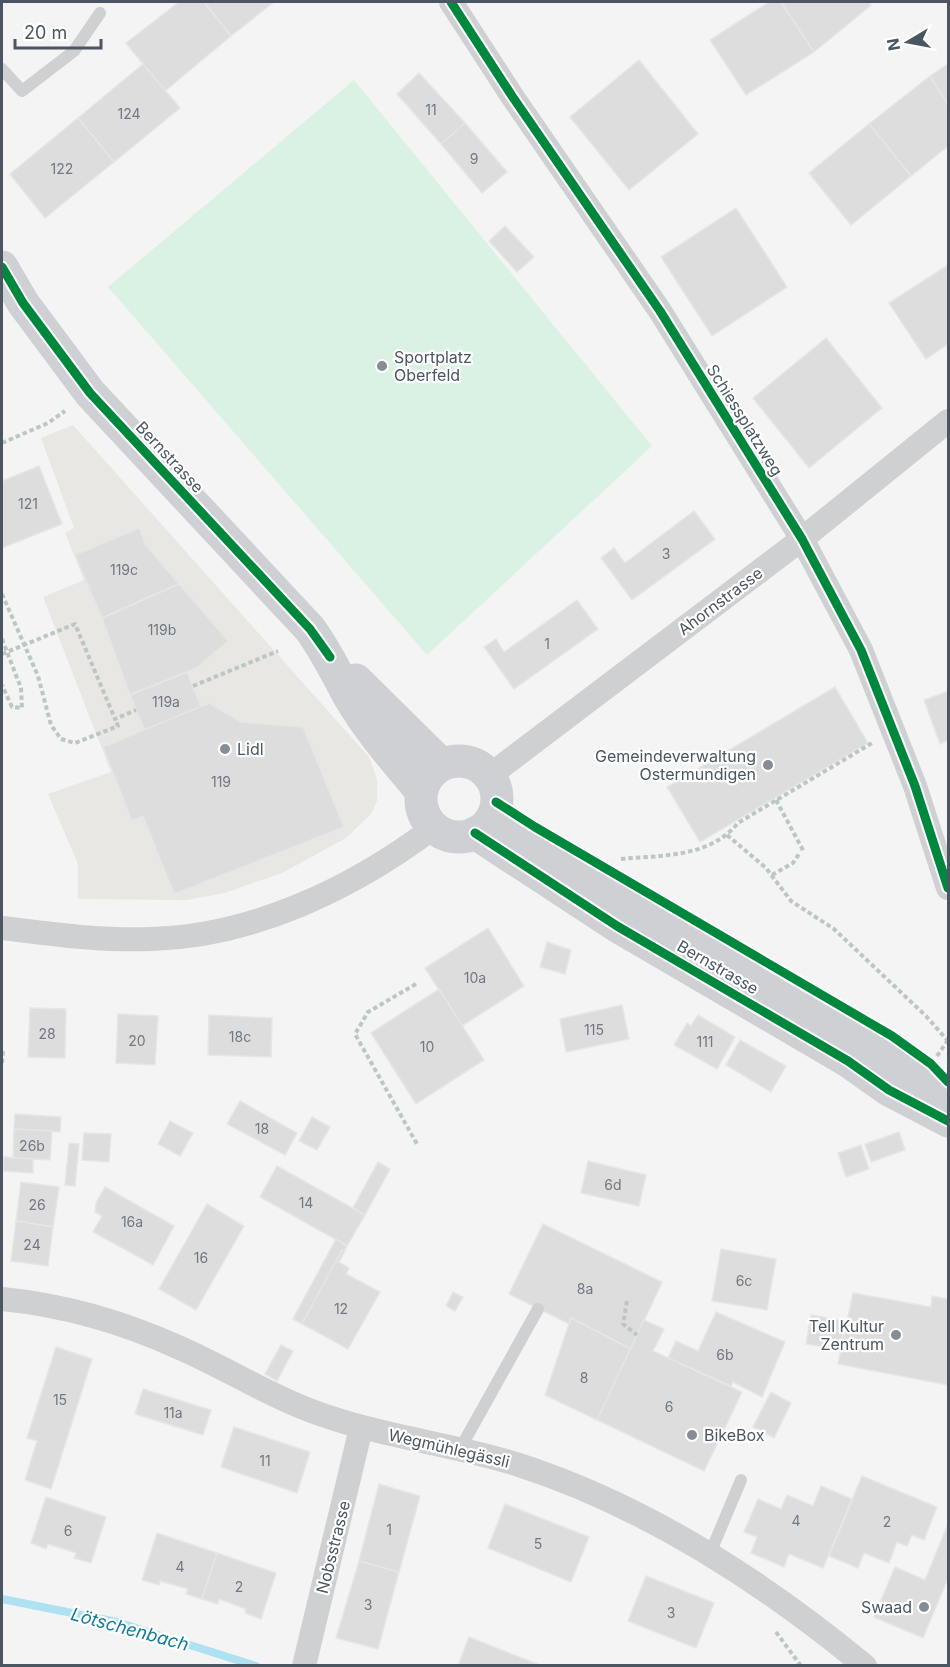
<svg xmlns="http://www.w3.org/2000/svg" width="950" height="1667" font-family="Inter,sans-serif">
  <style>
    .commercial { fill: #e8e7e3 }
    .green { fill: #d9f2e3 }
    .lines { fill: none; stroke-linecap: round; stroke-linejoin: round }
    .stream { stroke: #aee2f0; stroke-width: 8 }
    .building { fill: #ddddde; stroke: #e5e6e7; stroke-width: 1.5 }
    .path { stroke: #bcc7c4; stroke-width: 4; stroke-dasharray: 4.5 3; stroke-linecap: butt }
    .lane { stroke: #ced0d2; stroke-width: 12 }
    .street { stroke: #ced0d2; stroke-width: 24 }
    .secondary { stroke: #ced0d4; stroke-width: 33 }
    .cycleway-casing { stroke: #fff; stroke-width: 13 }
    .cycleway { stroke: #00873e; stroke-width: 9 }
    .poi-dot { fill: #868d94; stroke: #fff; stroke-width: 2 }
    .labels { text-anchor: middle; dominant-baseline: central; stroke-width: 4.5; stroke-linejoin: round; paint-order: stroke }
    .number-label { font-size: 14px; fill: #707881 }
    .poi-label { font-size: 16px; fill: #4a5661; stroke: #fff; text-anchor: start }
    .street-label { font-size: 16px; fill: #4a5661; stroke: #fff }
    .water-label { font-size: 18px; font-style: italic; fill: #0c7c9b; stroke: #fff }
  </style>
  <rect width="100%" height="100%" fill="#f4f4f4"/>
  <path class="commercial" d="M73 425 369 757 377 779V801L371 814 346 838 282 873 224 893 187 900 78 899V864L48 794 111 772 43 597 84 580 65 533 74 528 41 438Z"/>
  <path class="green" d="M354 80 652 446 427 655 108 287Z"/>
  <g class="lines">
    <path class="stream" d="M2 1599 117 1622 256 1666"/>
  </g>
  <g class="building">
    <path d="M179 2H204L231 36 165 91 126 43Z"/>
    <path d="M204 2H274L231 36Z"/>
    <path d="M769 2H781L814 52 746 95 710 40Z"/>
    <path d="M781 2H869L871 5 814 52Z"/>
    <path d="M639 60 698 134 629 190 570 117Z"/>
    <path d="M143 64 180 108 114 162 78 118Z"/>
    <path d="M948 64V105L930 76Z"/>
    <path d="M419 73 465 123 441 144 397 94Z"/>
    <path d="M930 76 948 105V146L911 176 869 124Z"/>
    <path d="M78 118 114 162 45 218 10 174Z"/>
    <path d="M465 123 507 172 482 193 441 144Z"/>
    <path d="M869 124 911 176 851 225 809 173Z"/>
    <path d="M736 208 787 287 712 336 661 257Z"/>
    <path d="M505 226 534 257 517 272 489 241Z"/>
    <path d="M948 265V344L926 359 889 303Z"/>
    <path d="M826 338 882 408 809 468 753 398Z"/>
    <path d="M39 466 62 524 2 548V481Z"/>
    <path d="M694 511 715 539 632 600 601 558 614 548 625 563Z"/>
    <path d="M139 528 145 544 179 584 102 618 75 555Z"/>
    <path d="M179 584 228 641 196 668 130 695 102 618Z"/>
    <path d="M577 600 598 629 514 689 484 647 496 639 504 652Z"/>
    <path d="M187 672 201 707 145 731 130 695Z"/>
    <path d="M835 687 868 743 700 842 667 787Z"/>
    <path d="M948 691V740L940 744 924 700Z"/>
    <path d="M209 703 241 722 303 727 344 827 174 894 143 816 132 821 103 747Z"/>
    <path d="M488 928 524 986 462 1026 425 968Z"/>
    <path d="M547 942 571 950 565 974 540 967Z"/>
    <path d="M439 989 484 1060 416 1104 371 1033Z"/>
    <path d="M622 1005 629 1039 566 1052 560 1019Z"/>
    <path d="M30 1008 66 1009 65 1058 28 1057Z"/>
    <path d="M118 1014 158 1016 155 1065 116 1063Z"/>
    <path d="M209 1015 272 1018 271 1057 208 1055Z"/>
    <path d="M698 1015 735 1037 717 1069 674 1045 687 1023 691 1026Z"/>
    <path d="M740 1040 786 1066 771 1092 726 1065Z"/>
    <path d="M240 1101 297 1133 285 1155 227 1124Z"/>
    <path d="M15 1114 61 1117 60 1132 14 1129Z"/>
    <path d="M312 1117 330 1127 317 1150 299 1141Z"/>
    <path d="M170 1121 193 1133 180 1156 158 1144Z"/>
    <path d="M14 1129 52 1131 50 1160 13 1158Z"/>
    <path d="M899 1132 905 1150 871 1162 865 1144Z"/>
    <path d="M84 1133 111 1134 109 1162 82 1160Z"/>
    <path d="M69 1143 79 1144 75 1186 65 1185Z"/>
    <path d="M861 1145 869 1169 846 1177 838 1153Z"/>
    <path d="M4 1157 33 1159V1173L3 1171Z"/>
    <path d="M588 1161 646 1175 639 1206 581 1193Z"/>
    <path d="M378 1162 390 1169 365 1215 353 1208Z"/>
    <path d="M277 1166 365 1215 347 1246 260 1197Z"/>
    <path d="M21 1182 59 1187 53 1227 16 1221Z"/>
    <path d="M105 1187 174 1226 153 1265 93 1232 102 1216 95 1212 96 1203Z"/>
    <path d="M207 1204 244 1226 196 1310 159 1289Z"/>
    <path d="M16 1221 53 1227 48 1266 11 1261Z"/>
    <path d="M543 1224 662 1282 631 1349 571 1318 569 1324 509 1294Z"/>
    <path d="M336 1239 347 1246 302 1324 293 1319Z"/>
    <path d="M721 1249 776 1259 767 1310 712 1301Z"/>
    <path d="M342 1250 345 1251 339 1262 349 1268 346 1274 380 1292 348 1349 302 1324Z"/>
    <path d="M453 1292 463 1297 455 1311 446 1306Z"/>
    <path d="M853 1293 931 1307 932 1296 948 1299V1385L838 1364Z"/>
    <path d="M716 1312 785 1342 762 1397 733 1382 731 1386 668 1358 676 1341 698 1351Z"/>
    <path d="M811 1315 846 1321 840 1350 806 1344Z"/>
    <path d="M571 1318 631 1349 597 1420 545 1395Z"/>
    <path d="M644 1320 664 1329 653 1351 742 1392 704 1471 597 1420Z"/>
    <path d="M281 1345 293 1351 277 1381 265 1374Z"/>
    <path d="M56 1347 92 1359 51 1489 25 1480 37 1441 27 1438Z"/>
    <path d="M143 1389 211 1410 203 1435 135 1414Z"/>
    <path d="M771 1392 791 1403 774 1438 753 1427Z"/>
    <path d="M234 1427 310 1452 297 1493 221 1467Z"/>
    <path d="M862 1476 937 1507 924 1540 912 1535 907 1546 897 1542 889 1563 864 1553 858 1568 829 1556Z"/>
    <path d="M379 1484 420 1496 399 1572 359 1561Z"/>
    <path d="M821 1486 852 1499 823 1568 789 1554 784 1567 751 1553 757 1537 744 1532 758 1499 781 1509 787 1495 813 1506Z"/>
    <path d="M46 1497 106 1517 91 1563 74 1558 76 1553 48 1544 46 1549 31 1543Z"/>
    <path d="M505 1504 589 1537 571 1582 488 1548Z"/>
    <path d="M948 1524V1578L923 1638 874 1617 895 1567 925 1580Z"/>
    <path d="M157 1533 217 1553 202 1599 186 1594 188 1589 160 1581 159 1585 142 1580Z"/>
    <path d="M217 1553 276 1573 261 1619 245 1613 246 1609 219 1599 218 1604 202 1599Z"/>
    <path d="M359 1561 399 1572 378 1649 336 1638Z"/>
    <path d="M646 1576 714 1603 696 1648 628 1621Z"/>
    <path d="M469 1637 537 1664 536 1666H458Z"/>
  </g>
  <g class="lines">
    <g class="path">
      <path d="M2 443 48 423 65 411"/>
      <path d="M2 594 38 676 51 725 61 739 75 743 118 726 115 719"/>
      <path d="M2 639 21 688 22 708 12 707 2 685"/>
      <path d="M2 654 75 624 115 719 136 710"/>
      <path d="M193 686 278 651"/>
      <path d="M776 800 804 852"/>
      <path d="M727 835 766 868 791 901 834 929 926 1016 948 1041"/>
      <path d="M621 859C662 855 709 858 738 823L872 743"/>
      <path d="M772 875 793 863 799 854"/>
      <path d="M416 984 368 1012 355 1034 417 1144"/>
      <path d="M937 1056 948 1040"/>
      <path d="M2 1063 3 1050"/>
      <path d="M627 1301 623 1324 637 1335"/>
      <path d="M776 1632 801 1666"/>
    </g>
    <g class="lane">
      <path d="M2 69 22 91 74 51 100 13"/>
      <path d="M460 1449 538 1309"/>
      <path d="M709 1556 741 1480"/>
    </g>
    <g class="street">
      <path d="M451 2 512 96 660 311 802 539 861 650 915 786 948 888"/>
      <path d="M489 776 802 539 948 421"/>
      <path d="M2 928C52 934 101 941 152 939 254 936 353 888 433 828"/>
      <path d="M2 1299C64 1305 123 1322 180 1348 224 1367 264 1393 309 1410 376 1436 448 1443 516 1464 644 1505 762 1581 865 1666"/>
      <path d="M304 1666 361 1428"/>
    </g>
    <g class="secondary">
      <path d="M2 267 23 303 90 393 310 629C326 651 337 674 350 698 370 732 396 761 421 791"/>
      <path d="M356 680 441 764"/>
      <circle cx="459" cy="799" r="38"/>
      <path d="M494 814 630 903 857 1035 914 1074 945 1113"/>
      <path d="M475 833 617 926 848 1061 889 1090 948 1121"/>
    </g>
    <g class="cycleway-casing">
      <g id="cycleway">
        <path d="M451 2 512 96 660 311 802 539 861 650 915 786 948 888"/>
        <path d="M2 267 23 303 90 393 310 629 330 657"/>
        <path d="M496 802 535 827 892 1036 931 1064 948 1082"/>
        <path d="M475 833 617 926 848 1061 889 1090 948 1121"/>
      </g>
    </g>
    <use href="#cycleway" class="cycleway"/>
  </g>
  <g class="poi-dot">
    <circle cx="382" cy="366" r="6"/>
    <circle cx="225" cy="749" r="6"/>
    <circle cx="768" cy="765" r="6"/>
    <circle cx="896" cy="1335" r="6"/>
    <circle cx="692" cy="1435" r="6"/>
    <circle cx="924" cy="1607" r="6"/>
  </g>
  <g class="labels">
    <g class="number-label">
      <text x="431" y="109">11</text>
      <text x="129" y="113">124</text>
      <text x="474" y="158">9</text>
      <text x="62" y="168">122</text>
      <text x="28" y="503">121</text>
      <text x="666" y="553">3</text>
      <text x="124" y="569">119c</text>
      <text x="162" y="629">119b</text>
      <text x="547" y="643">1</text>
      <text x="166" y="701">119a</text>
      <text x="221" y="781">119</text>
      <text x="475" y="977">10a</text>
      <text x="594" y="1029">115</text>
      <text x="47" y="1033">28</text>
      <text x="240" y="1036">18c</text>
      <text x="137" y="1040">20</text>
      <text x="705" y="1041">111</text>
      <text x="427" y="1046">10</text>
      <text x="262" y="1128">18</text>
      <text x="32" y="1145">26b</text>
      <text x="613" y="1184">6d</text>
      <text x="306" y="1202">14</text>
      <text x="37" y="1204">26</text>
      <text x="132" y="1221">16a</text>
      <text x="32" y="1244">24</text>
      <text x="201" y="1257">16</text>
      <text x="744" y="1280">6c</text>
      <text x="585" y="1288">8a</text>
      <text x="341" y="1308">12</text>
      <text x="725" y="1354">6b</text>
      <text x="584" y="1377">8</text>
      <text x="60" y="1399">15</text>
      <text x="669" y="1406">6</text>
      <text x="173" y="1412">11a</text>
      <text x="265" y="1460">11</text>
      <text x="796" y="1520">4</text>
      <text x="887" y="1521">2</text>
      <text x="389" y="1529">1</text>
      <text x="68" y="1530">6</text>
      <text x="538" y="1543">5</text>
      <text x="180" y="1566">4</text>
      <text x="239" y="1586">2</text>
      <text x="368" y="1604">3</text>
      <text x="671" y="1612">3</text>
    </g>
    <g class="poi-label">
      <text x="394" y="357">Sportplatz<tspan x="394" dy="18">Oberfeld</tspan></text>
      <text x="237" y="749">Lidl</text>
      <text x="756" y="756" text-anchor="end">Gemeindeverwaltung<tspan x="756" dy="18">Ostermundigen</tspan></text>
      <text x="884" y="1326" text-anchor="end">Tell Kultur<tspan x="884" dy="18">Zentrum</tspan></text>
      <text x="704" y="1435">BikeBox</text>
      <text x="912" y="1607" text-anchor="end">Swaad</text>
    </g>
    <g class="street-label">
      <text transform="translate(745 420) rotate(58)">Schiessplatzweg</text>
      <text transform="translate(170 457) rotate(47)">Bernstrasse</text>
      <text transform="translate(720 601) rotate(-37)">Ahornstrasse</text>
      <text transform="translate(718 967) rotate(30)">Bernstrasse</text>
      <text transform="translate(449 1448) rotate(13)">Wegmühlegässli</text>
      <text transform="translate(333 1547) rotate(-76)">Nobsstrasse</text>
    </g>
    <g class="water-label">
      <text transform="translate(130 1629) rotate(15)">Lötschenbach</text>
    </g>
  </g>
  <rect width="950" height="1667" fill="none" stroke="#4a5661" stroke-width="6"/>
  <g transform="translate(908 42) rotate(260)" stroke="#ffffff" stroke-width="4.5" paint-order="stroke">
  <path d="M0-4.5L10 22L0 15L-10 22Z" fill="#4a5661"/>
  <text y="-9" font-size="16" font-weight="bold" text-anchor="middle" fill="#4a5661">N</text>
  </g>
  <path d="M15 39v9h86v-9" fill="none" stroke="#4a5661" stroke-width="3"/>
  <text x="24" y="39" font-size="18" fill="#4a5661" stroke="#ffffff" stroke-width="4.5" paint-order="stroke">20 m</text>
</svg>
